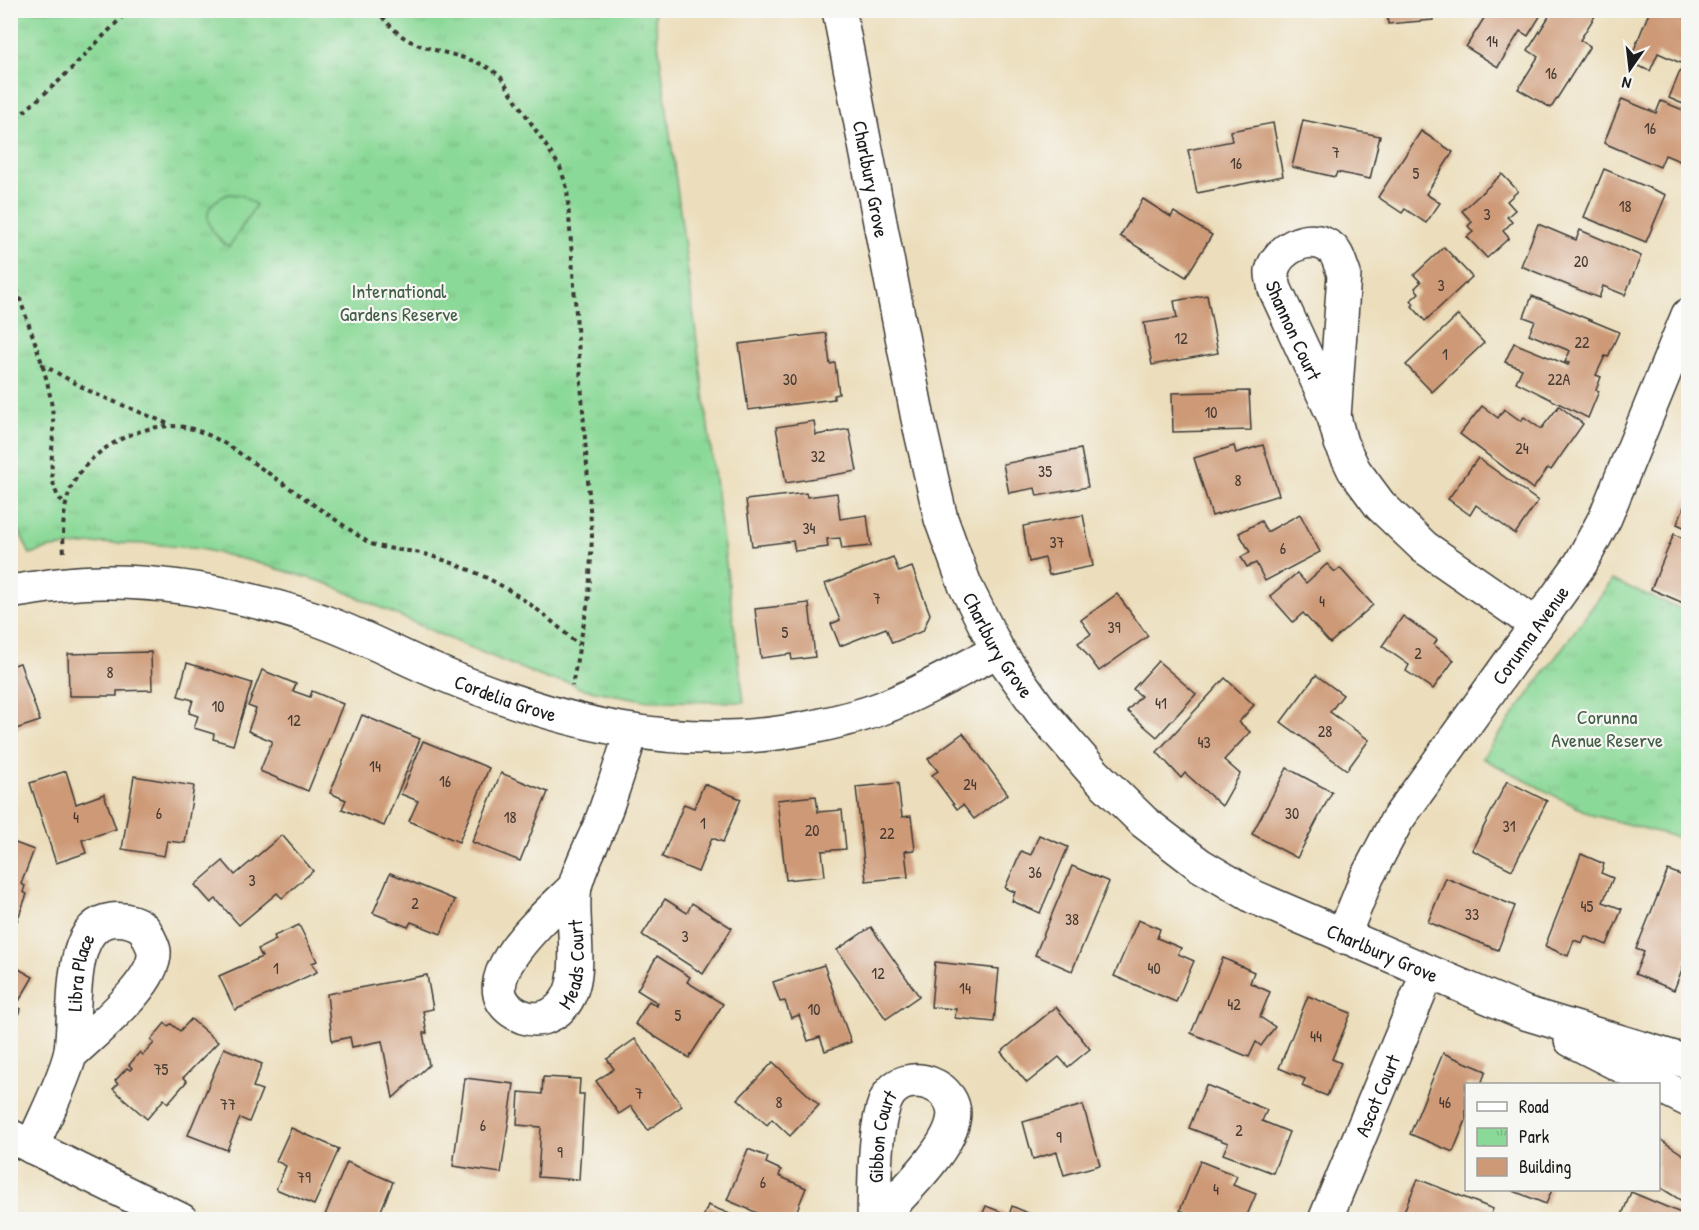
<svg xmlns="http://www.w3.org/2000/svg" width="1699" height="1230" font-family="'Patrick Hand',sans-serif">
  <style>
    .park { fill: url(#park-tufts); stroke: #547a5a; stroke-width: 1.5 }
    .pitch { fill: #8bd998; stroke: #547a5a; stroke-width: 1.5 }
    .building { fill: #cd9976 }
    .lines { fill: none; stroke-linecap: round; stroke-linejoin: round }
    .minor-casing { stroke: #3b3934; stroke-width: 36 }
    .path { stroke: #3b3934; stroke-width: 4; stroke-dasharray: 4.5 4.5; stroke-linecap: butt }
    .minor { stroke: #fff; stroke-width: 33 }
    .labels { text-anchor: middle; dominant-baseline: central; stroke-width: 4.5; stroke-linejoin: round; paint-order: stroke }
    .number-label { font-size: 16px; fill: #483b32 }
    .street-label { font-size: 20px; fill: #1c1c1c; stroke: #f6f6f2 }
    .park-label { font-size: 20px; fill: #435e47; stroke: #f6f6f2 }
  </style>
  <defs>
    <pattern id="park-tufts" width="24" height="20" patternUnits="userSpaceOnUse" patternTransform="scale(1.5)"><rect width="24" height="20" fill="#8bd998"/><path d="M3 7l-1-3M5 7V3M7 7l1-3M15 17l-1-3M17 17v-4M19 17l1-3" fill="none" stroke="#77ba82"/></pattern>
  </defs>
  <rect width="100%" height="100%" fill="#f6f6f2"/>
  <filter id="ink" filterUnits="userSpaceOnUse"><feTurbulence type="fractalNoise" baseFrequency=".0167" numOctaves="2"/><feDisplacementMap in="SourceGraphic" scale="12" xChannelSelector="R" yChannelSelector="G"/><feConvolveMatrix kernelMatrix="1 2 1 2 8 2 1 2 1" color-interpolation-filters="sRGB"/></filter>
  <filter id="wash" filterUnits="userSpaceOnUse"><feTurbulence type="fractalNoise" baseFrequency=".008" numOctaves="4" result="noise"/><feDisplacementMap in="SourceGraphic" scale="24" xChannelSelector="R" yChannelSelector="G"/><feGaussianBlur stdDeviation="1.35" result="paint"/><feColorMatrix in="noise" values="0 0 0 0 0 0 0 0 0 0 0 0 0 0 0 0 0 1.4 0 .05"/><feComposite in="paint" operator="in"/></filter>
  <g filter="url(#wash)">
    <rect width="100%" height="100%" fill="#ecdebc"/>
    <g class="park">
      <path d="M10 11H654L744 702 649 701 579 688 572 683 547 679 459 643 326 583 251 561 201 549 152 544 103 543 51 548 30 554 10 512Z"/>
      <path d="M1612 580 1688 612V840L1592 815 1482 758Z"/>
    </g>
    <path class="pitch" d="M229 194 241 195 256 205 229 247C206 230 196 206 229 194Z"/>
    <g id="blocks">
      <g class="building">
        <path d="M1387 10H1433V20L1388 24Z"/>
        <path d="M1489 10H1544L1528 36 1520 31 1498 67 1466 47Z"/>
        <path d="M1553 10H1586L1595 16 1580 40 1590 46 1551 108 1518 89 1538 57 1528 50Z"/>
        <path d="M1650 10H1668L1688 19V106L1669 98 1683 64 1658 53 1650 71 1629 62Z"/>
        <path d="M1622 99 1656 113 1661 101 1688 112V146L1682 162 1665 155 1660 167 1604 143Z"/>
        <path d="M1303 120 1380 136 1370 179 1337 172 1335 177 1292 167Z"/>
        <path d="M1273 123 1283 176 1197 193 1188 150 1232 141 1230 131Z"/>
        <path d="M1421 131 1453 152 1426 194 1440 203 1426 223 1405 209 1402 213 1378 197Z"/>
        <path d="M1604 169 1666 195 1646 242 1584 217Z"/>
        <path d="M1502 174 1518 191 1507 201 1515 210 1507 217 1512 222 1503 231 1509 238 1487 258 1467 237 1473 232 1468 226 1472 222 1462 211Z"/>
        <path d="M1143 199 1171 217 1174 212 1212 235 1186 277 1120 236Z"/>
        <path d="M1538 224 1576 240 1580 230 1641 256 1625 295 1603 286 1599 298 1521 266Z"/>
        <path d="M1444 247 1472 277 1425 321 1412 306 1414 304 1411 300 1419 293 1415 288 1421 282 1414 275Z"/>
        <path d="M1207 295 1218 353 1152 365 1144 323 1177 318 1174 301Z"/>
        <path d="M1532 296 1619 332 1608 357 1605 356 1596 375 1601 377 1596 390 1599 391 1588 418 1516 382 1522 369 1505 362 1514 343 1568 365 1569 363 1565 362 1570 351 1529 334 1535 321 1524 317Z"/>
        <path d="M1458 315 1484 343 1432 392 1406 365Z"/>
        <path d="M826 333 830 364 835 363 839 394 834 395V399L748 410 739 344Z"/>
        <path d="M1249 391 1251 430 1173 432 1172 393Z"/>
        <path d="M1482 406 1498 418 1504 409 1521 421 1524 417 1541 429 1559 406 1583 424 1551 470 1548 468 1533 489 1460 434Z"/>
        <path d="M814 421 816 435 849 429 857 471 786 483 776 427Z"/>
        <path d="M1263 445 1279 495 1212 516 1194 458 1234 446 1236 453Z"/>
        <path d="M1081 449 1088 487 1037 496 1035 488 1009 493 1003 464Z"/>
        <path d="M1478 458 1538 501 1515 534 1476 505 1470 515 1448 499Z"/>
        <path d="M806 493 807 497 837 493 840 519 867 515 871 546 842 549 840 538 827 539 828 547 795 551 793 541 752 546 746 500Z"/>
        <path d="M1688 497V529L1677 524Z"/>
        <path d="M1300 514 1320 552 1265 581 1256 563 1247 567 1241 557 1250 552 1239 533 1261 521 1267 532Z"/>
        <path d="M1083 515 1093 566 1049 575 1045 558 1029 562 1023 526Z"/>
        <path d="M1674 534 1688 541V605L1651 589Z"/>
        <path d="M893 557 899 572 912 567 930 614 923 631 892 643 886 628 840 646 831 624 840 620 825 584Z"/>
        <path d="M1327 564 1335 572 1340 568 1373 605 1330 643 1303 613 1293 622 1270 596 1297 573 1306 583Z"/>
        <path d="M1117 594 1148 636 1099 671 1078 643 1091 634 1081 620Z"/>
        <path d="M809 603 815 657 792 660 791 654 761 658 755 609Z"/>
        <path d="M1403 616 1437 640 1434 645 1454 660 1433 689 1406 671 1409 665 1382 646Z"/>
        <path d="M151 652 152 690 117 691V696H69L68 654Z"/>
        <path d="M1158 661 1196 694 1157 737 1127 711 1141 696 1133 689Z"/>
        <path d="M20 663 40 721 10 731V666Z"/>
        <path d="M187 663 252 683 233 745 213 739 214 734 194 728 198 716 189 713 193 700 178 696Z"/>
        <path d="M262 670 296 684 293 691 310 697 312 691 343 704 308 791 260 771 272 741 248 731 256 709 248 706Z"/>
        <path d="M1316 675 1343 695 1330 712 1369 740 1347 770 1281 722Z"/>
        <path d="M1225 678 1254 705 1239 722 1250 732 1224 760 1240 774 1222 806 1185 773 1181 778 1157 752Z"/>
        <path d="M362 715 420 739 384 826 342 809 346 800 330 793Z"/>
        <path d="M963 733 1008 794 974 819 963 805 957 809 932 775 938 771 928 759Z"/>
        <path d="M423 741 489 768 459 842 409 821 418 801 401 794Z"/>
        <path d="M1287 768 1332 792 1297 858 1252 834Z"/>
        <path d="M66 771 76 804 104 794 116 829 82 840 86 853 56 863 30 783Z"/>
        <path d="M501 773 548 792 520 861 472 842Z"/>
        <path d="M134 776 194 786 185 843 167 841 164 856 122 849Z"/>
        <path d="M1507 781 1547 801 1512 870 1472 850Z"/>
        <path d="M898 783 902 817 911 816 915 850 905 851 908 877 866 881 856 787Z"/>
        <path d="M704 784 741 799 723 842 712 838 698 872 662 857 684 804 694 808Z"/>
        <path d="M816 796 818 812 842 810 846 849 822 851 825 876 786 880 777 800Z"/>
        <path d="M282 835 313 871 282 898 277 893 239 925 216 899 211 903 195 885 223 861 235 875Z"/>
        <path d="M1039 835 1068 847 1040 913 1012 901 1015 892 1005 888 1021 851 1031 855Z"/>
        <path d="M10 841 34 850 21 884 25 886 23 892 27 894 17 921 10 919Z"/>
        <path d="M1581 854 1604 864 1601 873 1613 878 1603 902 1622 909 1607 945 1585 936 1582 943 1574 940 1568 956 1545 946Z"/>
        <path d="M1072 866 1109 882 1072 971 1035 955Z"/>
        <path d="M1668 870 1688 878V954L1674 990 1635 974 1644 952 1636 949Z"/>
        <path d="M390 873 455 900 441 934 411 922 408 927 373 913Z"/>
        <path d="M1446 878 1515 906 1498 950 1428 922Z"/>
        <path d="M665 899 687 913 692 903 732 928 703 974 642 935Z"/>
        <path d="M1138 920 1160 929 1157 938 1181 948 1178 954 1194 961 1176 1002 1114 976Z"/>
        <path d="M299 925 317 961 312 963 317 972 235 1010 219 976 262 957 258 949 276 940 274 936Z"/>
        <path d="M871 927 919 996 886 1019 837 950Z"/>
        <path d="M657 956 690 977 687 982 723 1004 689 1058 635 1024 649 1001 657 1006 658 1003 637 990Z"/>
        <path d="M1223 958 1254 972 1250 983 1270 992 1260 1017 1275 1027 1261 1046 1256 1042 1249 1057 1191 1033Z"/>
        <path d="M935 962 999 969 994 1022 955 1018 956 1009 931 1007Z"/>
        <path d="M10 964 33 977 16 1006 21 1009 10 1028Z"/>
        <path d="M824 965 851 1042 825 1051 820 1037 808 1041 799 1015 791 1018 785 1001 780 1002 773 982Z"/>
        <path d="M427 975 433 1009 423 1011 427 1033H423L429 1065 393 1098 382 1041 352 1047 350 1037 332 1041 327 994Z"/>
        <path d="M1308 996 1351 1013 1332 1059 1341 1063 1327 1096 1302 1086 1305 1079 1279 1068Z"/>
        <path d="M1056 1007 1090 1049 1068 1067 1059 1057 1027 1083 1001 1052Z"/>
        <path d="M191 1019 218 1042 183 1078 187 1081 168 1103 164 1099 147 1119 113 1089 118 1084 115 1081 127 1068 130 1070 132 1068 129 1065 140 1052 143 1055 154 1043 151 1040 165 1023 168 1026 171 1024 180 1031Z"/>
        <path d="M635 1039 682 1106 648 1130 631 1106 619 1114 596 1081 614 1069 607 1059Z"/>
        <path d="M224 1048 262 1064 253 1087 262 1090 249 1122 240 1118 227 1150 188 1135Z"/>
        <path d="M1443 1053 1486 1071 1481 1084H1466V1120L1453 1152 1410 1134Z"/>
        <path d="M773 1062 819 1105 790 1136 772 1119 767 1125 738 1099Z"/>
        <path d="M543 1077 580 1079 579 1094H584L579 1180 538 1177 541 1127 517 1125 519 1092 542 1094Z"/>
        <path d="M465 1078 514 1084 501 1173 453 1166Z"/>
        <path d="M1206 1085 1267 1110 1262 1121 1289 1132 1273 1173 1223 1154 1228 1143 1189 1128Z"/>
        <path d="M1083 1105 1100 1165 1064 1175 1057 1152 1033 1159 1023 1122Z"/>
        <path d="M291 1128 339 1149 314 1205 276 1189 286 1166 276 1161Z"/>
        <path d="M1658 1138 1688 1158V1205L1658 1186Z"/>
        <path d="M748 1149 768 1157 766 1163 781 1170 779 1176 806 1188 793 1220H774L727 1200Z"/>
        <path d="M1200 1161 1237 1176 1233 1185 1256 1194 1245 1220H1203L1180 1210Z"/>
        <path d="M347 1162 393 1182 377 1220H323Z"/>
        <path d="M1418 1179 1493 1209 1488 1220 1401 1218Z"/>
        <path d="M1511 1190H1552L1546 1204Z"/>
        <path d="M1631 1192 1688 1216V1220H1620Z"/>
        <path d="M708 1205 742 1219V1220H702Z"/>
        <path d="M986 1206 1009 1215 1012 1206 1044 1220H980Z"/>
      </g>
    </g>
  </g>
  <g filter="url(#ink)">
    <use href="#blocks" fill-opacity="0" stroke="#3b3934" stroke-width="1.5"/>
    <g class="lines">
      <g class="minor-casing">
        <g id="minor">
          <path id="s1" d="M839 10 918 419 941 519 965 585 998 651 1043 714 1094 773 1144 822 1200 865 1254 897 1525 1013 1688 1062"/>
          <path id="s2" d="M1334 417 1344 274C1340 265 1338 251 1328 246 1307 233 1278 249 1272 271 1271 276 1274 283 1275 289L1334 417 1341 443 1354 470 1380 505 1424 547 1535 624"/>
          <path id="s3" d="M10 592C41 587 72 582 103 582 174 581 249 597 316 619 357 633 395 654 435 671 558 723 683 756 817 726 840 721 866 715 887 706 925 691 961 669 998 651"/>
          <path id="s4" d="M575 887C554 909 467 979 512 1011 522 1018 534 1021 546 1017 594 998 568 925 575 887 579 868 591 846 599 828 611 796 621 765 631 733"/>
          <path id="s5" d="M1343 937 1367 877 1397 820 1581 563 1605 518 1688 315"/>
          <path d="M1571 1040 1657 1084"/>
          <path d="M1658 1085 1688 1100"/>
          <path d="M10 1136 181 1220"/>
          <path id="s6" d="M32 1147C43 1120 63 1083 70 1055 78 1021 64 926 111 920 123 918 142 922 147 934 149 939 153 945 154 951 157 983 92 1033 70 1055"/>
          <path id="s7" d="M874 1220C875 1189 873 1122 888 1096 907 1065 961 1086 953 1121 947 1152 899 1196 878 1220"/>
          <path id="s8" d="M1325 1220 1428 972"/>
        </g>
      </g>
      <g class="path">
        <path d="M376 10C387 22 397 35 412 42 441 55 475 55 500 76L560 167 567 188 592 536 589 596 572 686"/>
        <path d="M10 124 60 80 129 10"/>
        <path d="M10 263C21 315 49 364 53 418 55 444 43 488 66 505"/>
        <path d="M41 364 93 393 171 425"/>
        <path d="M64 552C62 531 63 507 71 488 86 452 134 426 172 426 194 426 214 437 232 448L369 543C388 551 409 549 428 555 491 574 531 600 578 645"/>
      </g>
      <use href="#minor" class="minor"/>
    </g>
  </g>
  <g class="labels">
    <g class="number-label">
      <text x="1492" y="41">14</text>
      <text x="1551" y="73">16</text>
      <text x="1650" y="128">16</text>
      <text x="1336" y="152">7</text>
      <text x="1236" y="163">16</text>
      <text x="1416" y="173">5</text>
      <text x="1625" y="206">18</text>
      <text x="1487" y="214">3</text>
      <text x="1581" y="261">20</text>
      <text x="1441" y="285">3</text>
      <text x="1181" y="338">12</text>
      <text x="1582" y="342">22</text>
      <text x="1445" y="354">1</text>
      <text x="790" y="379">30</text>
      <text x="1559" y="379">22A</text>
      <text x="1211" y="412">10</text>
      <text x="1522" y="448">24</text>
      <text x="818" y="456">32</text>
      <text x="1045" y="471">35</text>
      <text x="1238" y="480">8</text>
      <text x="809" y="528">34</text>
      <text x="1057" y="542">37</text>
      <text x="1283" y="548">6</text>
      <text x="877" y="598">7</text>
      <text x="1322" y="601">4</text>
      <text x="1114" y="627">39</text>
      <text x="785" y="632">5</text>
      <text x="1418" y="653">2</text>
      <text x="110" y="672">8</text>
      <text x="1161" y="703">41</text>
      <text x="218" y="706">10</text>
      <text x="294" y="720">12</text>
      <text x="1325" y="731">28</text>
      <text x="1204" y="742">43</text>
      <text x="375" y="766">14</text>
      <text x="445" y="781">16</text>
      <text x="970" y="784">24</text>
      <text x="159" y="813">6</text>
      <text x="1292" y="813">30</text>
      <text x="76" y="817">4</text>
      <text x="510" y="817">18</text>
      <text x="703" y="823">1</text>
      <text x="1509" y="826">31</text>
      <text x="812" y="830">20</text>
      <text x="887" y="833">22</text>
      <text x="1035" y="872">36</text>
      <text x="252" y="880">3</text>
      <text x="415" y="903">2</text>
      <text x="1587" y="906">45</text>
      <text x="1472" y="914">33</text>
      <text x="1072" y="919">38</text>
      <text x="685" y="936">3</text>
      <text x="276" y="968">1</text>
      <text x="1154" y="968">40</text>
      <text x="878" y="973">12</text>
      <text x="965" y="988">14</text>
      <text x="1234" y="1004">42</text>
      <text x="814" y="1009">10</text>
      <text x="678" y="1015">5</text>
      <text x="1316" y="1036">44</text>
      <text x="161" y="1069">75</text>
      <text x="639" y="1093">7</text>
      <text x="779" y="1102">8</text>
      <text x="1445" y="1102">46</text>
      <text x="228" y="1104">77</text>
      <text x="483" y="1125">6</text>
      <text x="1239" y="1130">2</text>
      <text x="1059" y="1137">9</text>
      <text x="560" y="1152">9</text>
      <text x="304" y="1177">79</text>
      <text x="763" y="1182">6</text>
      <text x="1216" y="1189">4</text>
    </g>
    <g class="street-label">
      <text stroke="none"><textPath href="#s1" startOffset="172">Charlbury Grove</textPath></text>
      <text stroke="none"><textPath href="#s2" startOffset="310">Shannon Court</textPath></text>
      <text stroke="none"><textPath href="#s5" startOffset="357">Corunna Avenue</textPath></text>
      <text stroke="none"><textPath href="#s1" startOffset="658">Charlbury Grove</textPath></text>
      <text stroke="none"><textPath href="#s3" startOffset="516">Cordelia Grove</textPath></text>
      <text stroke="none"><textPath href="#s1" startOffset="1162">Charlbury Grove</textPath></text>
      <text stroke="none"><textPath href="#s4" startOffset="256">Meads Court</textPath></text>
      <text stroke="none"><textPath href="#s6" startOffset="183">Libra Place</textPath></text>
      <text stroke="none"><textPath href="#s8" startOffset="135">Ascot Court</textPath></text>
      <text stroke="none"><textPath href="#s7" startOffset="84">Gibbon Court</textPath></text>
    </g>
    <g class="park-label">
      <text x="399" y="290">International<tspan x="399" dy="23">Gardens Reserve</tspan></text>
      <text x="1607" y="716">Corunna<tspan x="1607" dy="23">Avenue Reserve</tspan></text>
    </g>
  </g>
  <rect width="1699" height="1230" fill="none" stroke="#f6f6f2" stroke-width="36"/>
  <rect x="1465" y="1083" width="195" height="108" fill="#f6f6f2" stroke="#9f9f9c" stroke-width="1.5"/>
  <rect x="1477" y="1102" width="30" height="9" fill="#ffffff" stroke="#9f9f9c" stroke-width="1.5"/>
  <text x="1519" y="1113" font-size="18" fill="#1c1c1c">Road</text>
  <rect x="1477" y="1128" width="30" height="18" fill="url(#park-tufts)" stroke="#9f9f9c" stroke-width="1.5"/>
  <text x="1519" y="1143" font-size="18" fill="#1c1c1c">Park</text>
  <rect x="1477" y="1158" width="30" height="18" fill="#cd9976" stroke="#9f9f9c" stroke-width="1.5"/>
  <text x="1519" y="1173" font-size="18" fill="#1c1c1c">Building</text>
  <g transform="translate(1630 69) rotate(194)" stroke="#f6f6f2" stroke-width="4.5" paint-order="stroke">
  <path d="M0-4.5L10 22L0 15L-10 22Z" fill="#1c1c1c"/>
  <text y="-9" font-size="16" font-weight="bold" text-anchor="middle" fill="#1c1c1c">N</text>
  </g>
</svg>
